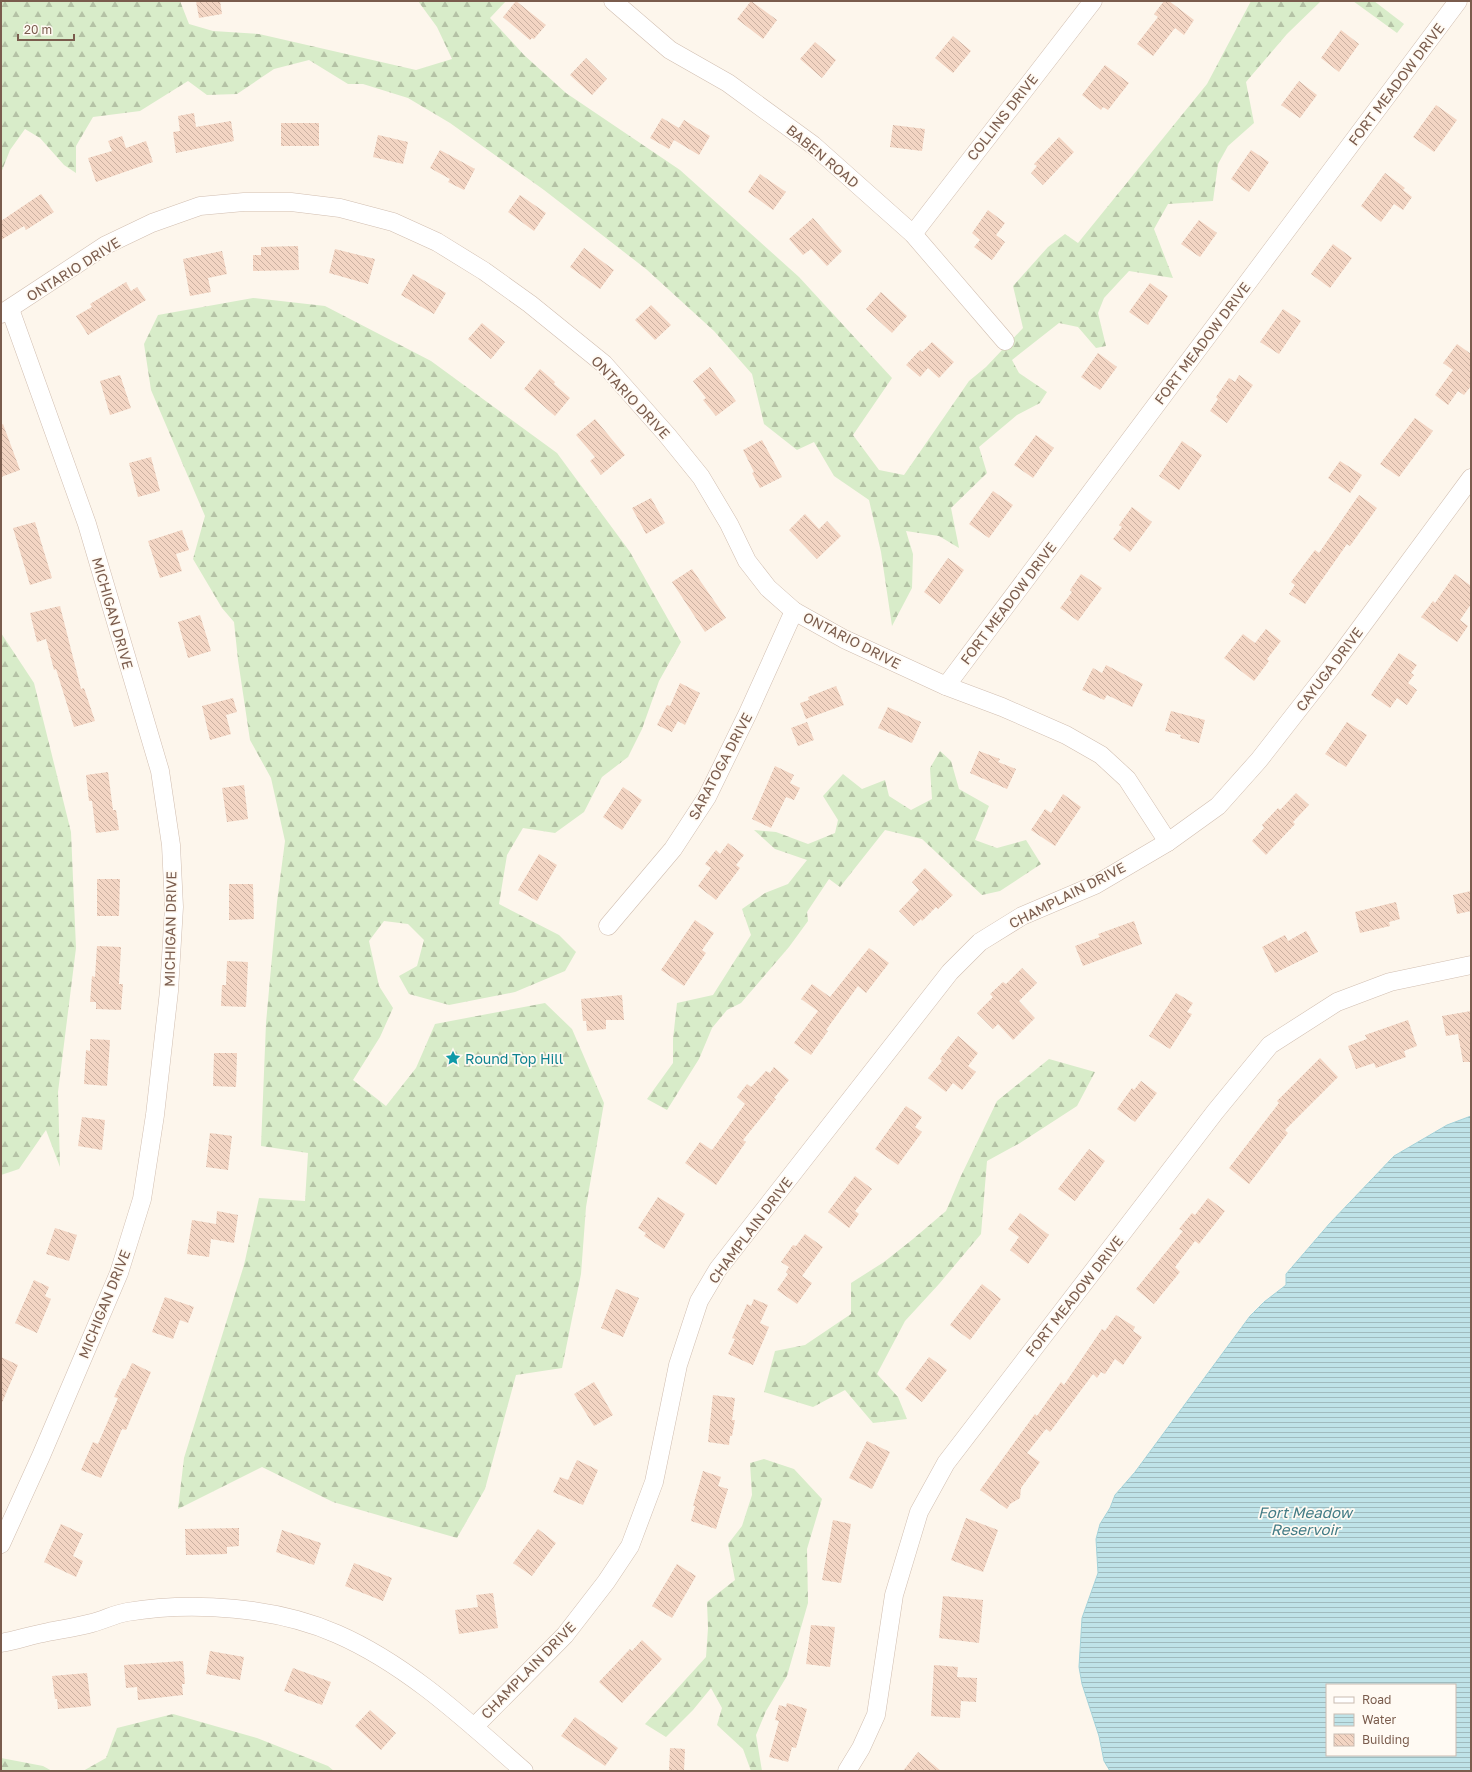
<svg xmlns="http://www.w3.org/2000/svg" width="1472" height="1772" font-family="'Golos Text',sans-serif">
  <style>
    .forest { fill: url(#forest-firs) }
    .water { fill: url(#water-rules); stroke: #a5d3da; fill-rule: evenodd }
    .building { fill: url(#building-back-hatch) }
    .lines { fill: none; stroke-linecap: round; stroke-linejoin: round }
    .street-casing { stroke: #d1beb0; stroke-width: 19 }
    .street { stroke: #fff; stroke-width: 18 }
    .labels { text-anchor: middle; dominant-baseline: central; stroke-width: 3.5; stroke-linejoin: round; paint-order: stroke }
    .street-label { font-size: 14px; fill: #7a5c4d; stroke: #fffaf3 }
    .culture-label { font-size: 14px; fill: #0d838f; stroke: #fffaf3; text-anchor: start }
    .water-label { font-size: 15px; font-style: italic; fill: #437c86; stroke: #fffaf3 }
  </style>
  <defs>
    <pattern id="forest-firs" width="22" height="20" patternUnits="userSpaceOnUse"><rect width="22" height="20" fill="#d8ecc9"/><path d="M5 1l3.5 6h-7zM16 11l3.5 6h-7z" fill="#b4c2a5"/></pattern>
    <pattern id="water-rules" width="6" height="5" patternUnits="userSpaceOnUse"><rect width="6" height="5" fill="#bfe3e8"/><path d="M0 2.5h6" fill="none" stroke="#a0bbbe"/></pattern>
    <pattern id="building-back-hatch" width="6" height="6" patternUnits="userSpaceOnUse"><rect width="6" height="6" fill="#f3d5c3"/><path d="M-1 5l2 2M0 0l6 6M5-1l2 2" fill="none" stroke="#cab0a1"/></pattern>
  </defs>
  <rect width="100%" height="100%" fill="#fdf6ec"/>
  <g class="forest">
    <path d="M1 1H180L189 24 213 31 259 34 416 70 452 59 437 27 418 1H506L490 18 524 55 566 93 680 170 799 277 892 378 853 435 879 470 904 475 969 381 986 367 1023 328 1013 286 1048 247 1065 234 1078 243 1207 84 1251 1H1321L1287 34 1246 82 1254 123 1228 146 1218 164 1213 201 1168 204 1154 229 1173 278 1129 271 1104 298 1098 313 1106 346 1096 348 1078 327 1059 323 1012 360 1019 373 1047 392 1040 403 1017 415 979 447 987 473 951 508 959 548 939 536 906 531 913 554 912 588 892 626 881 552 869 500 834 476 814 442 797 450 764 424 752 374 714 331 646 269 544 190 450 123 408 98 363 84H348L309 60 274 69 237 94 207 95 188 81 140 111 93 117 76 146V173L64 165 40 138 25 129 10 150 1 173Z"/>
    <path d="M1353 1H1374L1404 24 1397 33Z"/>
    <path d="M253 298 325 306 431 361 557 453 630 552 681 642 659 681 642 729 628 757 602 777 584 812 555 833 523 828 507 855 499 904 559 935 576 952 565 971 515 992 449 1005 409 994 399 976 417 966 424 940 408 924 384 921 369 941 379 986 393 1008 380 1037 353 1080 386 1106 416 1068 435 1024 545 1003 572 1029 604 1103 586 1207 581 1274 562 1368 516 1375 485 1489 457 1538 333 1502 262 1467 178 1509 184 1458 244 1265 259 1198 305 1201 308 1153 261 1146 266 1023 277 902 285 841 271 778 250 740 238 660 234 622 222 608 193 559 205 516 151 390 144 344 158 315Z"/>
    <path d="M1 633 34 683 71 832 76 948 58 1092 60 1167 46 1130 19 1169 1 1175Z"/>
    <path d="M940 751 951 761 959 789 989 806 975 840 997 848 1026 840 1041 864 1000 891 982 895 922 839 885 830 840 887 829 879 807 912 808 921 789 947 741 1003 727 1010 712 1028 699 1059 667 1110 647 1099 673 1063V1039L677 1003 713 995 751 935 742 909 765 893 788 884 807 860 775 849 754 830 776 832 808 844 835 833 838 820 823 796 843 774 862 789 885 780 889 796 911 810 932 799 930 768Z"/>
    <path d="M1049 1059 1095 1072 1077 1106 1020 1143 987 1161 981 1234 939 1284 905 1321 877 1374 898 1397 907 1419 873 1423 845 1390 813 1407 764 1392 775 1351 805 1345 851 1314V1283L884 1262 913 1239 946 1211 960 1178 997 1101Z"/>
    <path d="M764 1459 794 1469 822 1499 807 1549 808 1603 787 1676 766 1711 756 1735 762 1771H751L743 1749 717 1725 722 1708 711 1688 693 1710 666 1737 645 1724 706 1657 708 1628 707 1602 735 1580 728 1544 742 1526 752 1495 750 1463Z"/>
    <path d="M173 1714 257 1738 328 1766 334 1771H83L106 1758 117 1728Z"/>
    <path d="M1 1758 43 1766 52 1771H1Z"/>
  </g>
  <path class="water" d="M1471 1116V1771H1110L1104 1761 1099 1736 1082 1684 1079 1667 1082 1618 1098 1573 1096 1539 1100 1524 1110 1508 1115 1495 1135 1472 1250 1316 1264 1302 1286 1285V1274L1330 1223 1394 1156 1447 1125ZM1327 1685H1455V1755H1327Z"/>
  <g class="building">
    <path d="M196 1H220L222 14 199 18Z"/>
    <path d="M516 1 546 25 534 39 532 38 530 40 503 17Z"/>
    <path d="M751 1 777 20 763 39 737 19Z"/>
    <path d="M1164 1H1169L1194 20 1184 35 1175 28 1153 56 1137 44 1158 17 1154 14Z"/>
    <path d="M1341 30 1359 44 1339 72 1321 58Z"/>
    <path d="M953 36 971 51 953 73 935 58Z"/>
    <path d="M815 42 836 60 822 78 800 59Z"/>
    <path d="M586 58 607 79 592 95 570 75Z"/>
    <path d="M1105 65 1129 83 1108 110 1103 107 1101 110 1082 95Z"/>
    <path d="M1299 81 1317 95 1300 118 1281 105Z"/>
    <path d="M1436 105 1457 120 1434 152 1413 137Z"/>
    <path d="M194 113 196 127 231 121 234 141 176 153 173 132 180 131 178 116Z"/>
    <path d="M662 118 679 128 684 120 710 136 699 155 674 140 669 149 650 138Z"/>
    <rect x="281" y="123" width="38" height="23"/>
    <path d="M893 125 925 129 922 151 890 147Z"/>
    <path d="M378 135 408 142 403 164 373 157Z"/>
    <path d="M122 136 126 148 146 141 153 162 96 182 88 158 112 151 108 141Z"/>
    <path d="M1059 137 1074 152 1043 185 1031 173 1037 166 1034 164Z"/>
    <path d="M440 150 475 169 464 190 448 182 450 179 430 168Z"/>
    <path d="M1251 150 1269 162 1249 192 1231 179Z"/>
    <path d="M1385 173 1405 188 1403 190 1412 197 1403 210 1394 204 1381 222 1361 206Z"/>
    <path d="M760 174 786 192 773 210 748 192Z"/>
    <path d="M41 194 54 212 26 230 24 226 1 240V221Z"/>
    <path d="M520 195 546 213 534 231 508 212Z"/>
    <path d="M988 210 1005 223 996 235 1005 242 992 260 974 247 980 240 972 233Z"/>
    <path d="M813 218 842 251 827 266 811 249 803 255 789 239Z"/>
    <path d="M1199 220 1217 233 1200 257 1181 244Z"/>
    <path d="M1333 244 1352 258 1330 288 1311 274Z"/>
    <path d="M298 246 299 270 253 271V255H261V247Z"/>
    <path d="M584 248 614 270 600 289 570 267Z"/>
    <path d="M335 249 375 259 368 284 329 273Z"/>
    <path d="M222 251 227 274 208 278 211 292 190 296 183 259Z"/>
    <path d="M413 274 446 293 434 314 401 295Z"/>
    <path d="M126 282 131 291 137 287 146 300 88 335 76 316 92 307 90 304Z"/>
    <path d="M1150 283 1168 296 1148 325 1129 312Z"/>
    <path d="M881 292 907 316 892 333 866 309Z"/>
    <path d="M651 305 671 325 655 340 635 320Z"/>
    <path d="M1283 309 1301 321 1279 354 1260 342Z"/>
    <path d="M482 323 505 342 491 359 468 339Z"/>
    <path d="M932 342 954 362 939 378 928 368 920 377 906 365 920 350 922 352Z"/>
    <path d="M1457 344 1471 354V386L1464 395 1458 391 1448 405 1435 395 1453 370 1443 363Z"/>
    <path d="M1098 353 1117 367 1100 390 1081 377Z"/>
    <path d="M710 367 736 401 716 416 703 400 706 398 693 381Z"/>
    <path d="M540 369 555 382 554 384 570 398 555 416 524 389Z"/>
    <path d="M120 375 131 408 110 415 100 381Z"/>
    <path d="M1239 375 1253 385 1227 423 1210 411 1218 399 1216 397 1229 378 1235 382Z"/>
    <path d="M1415 418 1433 431 1399 477 1380 464Z"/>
    <path d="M595 419 625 455 601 475 590 461 595 457 576 435Z"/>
    <path d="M3 424 20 470 1 477V425Z"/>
    <path d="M1036 435 1054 448 1033 478 1014 465Z"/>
    <path d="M762 440 782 477 760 488 752 473 754 472 743 450Z"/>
    <path d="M1182 441 1202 455 1179 490 1159 476Z"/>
    <path d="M151 457 160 491 138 497 129 463Z"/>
    <path d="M1340 461 1362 475 1350 493 1328 478Z"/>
    <path d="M993 491 1013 505 989 538 969 524Z"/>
    <path d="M1359 495 1377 508 1350 546 1347 544 1305 604 1289 594 1295 585 1291 582 1315 550 1319 553Z"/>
    <path d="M651 498 665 523 646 534 632 508Z"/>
    <path d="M1132 507 1152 522 1130 552 1113 539 1122 527 1119 525Z"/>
    <path d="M805 514 819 529 827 521 841 536 817 559 789 530Z"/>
    <path d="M35 522 52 578 30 585 13 528Z"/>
    <path d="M182 530 189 550 176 554 182 571 160 578 148 541Z"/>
    <path d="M948 558 964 570 940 604 924 592Z"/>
    <path d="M692 569 726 618 705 632 672 582Z"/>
    <path d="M1081 574 1102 588 1078 621 1060 608 1072 592 1070 590Z"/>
    <path d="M1455 574 1471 586V604L1460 620 1468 626 1457 642 1421 617 1433 601 1435 603Z"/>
    <path d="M60 606 81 689 84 688 95 721 74 727 56 669 54 670 46 639 37 642 30 613Z"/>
    <path d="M200 615 211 651 188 658 178 622Z"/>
    <path d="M1266 629 1281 641 1267 659 1269 661 1254 681 1224 658 1243 634 1255 643Z"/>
    <path d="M1399 653 1417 665 1411 673 1414 675 1408 683 1417 690 1407 705 1397 698 1390 708 1371 695Z"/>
    <path d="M1106 665 1143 684 1132 707 1107 695 1104 700 1082 690 1093 668 1102 673Z"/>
    <path d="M680 683 700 693 685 725 678 721 672 732 657 725 667 705 670 706Z"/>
    <path d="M836 686 844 705 806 719 800 703 809 700 808 697Z"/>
    <path d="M233 698 237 712 226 715 231 734 210 740 202 706Z"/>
    <path d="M888 707 921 722 912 743 878 728Z"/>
    <path d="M1171 711 1205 720 1199 743 1180 738 1181 735 1165 731Z"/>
    <path d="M807 722 814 740 798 746 791 728Z"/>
    <path d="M1347 722 1367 735 1346 767 1325 754Z"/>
    <path d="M979 751 1000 759 998 762 1016 769 1007 789 970 773Z"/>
    <path d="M775 766 794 775 790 783 800 788 794 800 786 797 771 828 752 819Z"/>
    <path d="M108 772 113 810H116L119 830 96 833 92 801H89L86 775Z"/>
    <path d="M244 785 248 819 227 822 222 788Z"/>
    <path d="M623 787 642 800 622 830 603 817Z"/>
    <path d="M1296 793 1309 805 1293 822 1295 824 1266 855 1252 841 1264 828 1262 825 1278 808 1280 810Z"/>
    <path d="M1063 794 1081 807 1055 846 1031 830 1045 809 1051 813Z"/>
    <path d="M728 843 744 855 736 865 740 868 716 900 698 886 711 868 705 864 716 850 720 854Z"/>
    <path d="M539 854 557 865 537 901 518 890Z"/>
    <path d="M925 868 953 895 938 909 936 907 922 921 921 919 914 926 899 911 919 890 912 882Z"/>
    <path d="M97 879H120L119 916H97Z"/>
    <path d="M229 884H253L254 919 229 920Z"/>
    <path d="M1471 891V911L1457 914 1453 895Z"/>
    <path d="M1396 902 1400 919 1389 922 1390 926 1360 933 1355 912Z"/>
    <path d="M695 920 714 933 702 950 706 953 684 986 661 970Z"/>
    <path d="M1134 921 1142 944 1083 966 1075 946 1100 937 1098 934Z"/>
    <path d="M1306 931 1318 952 1275 973 1262 947 1285 935 1288 941Z"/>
    <path d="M97 946 121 947 119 984H123L121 1010 96 1009V1002H90L92 976 95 977Z"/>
    <path d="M869 948 889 963 866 993 858 986 826 1030 828 1031 811 1055 794 1043 818 1011 801 999 812 984 830 997Z"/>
    <path d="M227 961 248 962 246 1007 221 1006 222 985H226Z"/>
    <path d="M1022 968 1037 983 1019 1001 1035 1018 1013 1040 998 1024 993 1029 977 1013 993 997 990 994 1003 982 1006 984Z"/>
    <path d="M1176 993 1193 1003 1187 1012 1192 1014 1170 1049 1149 1036Z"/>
    <path d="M622 995 624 1020H606V1029L587 1031 586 1021H583L581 999Z"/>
    <path d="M1471 1011V1062H1463L1458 1034 1446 1036 1442 1016Z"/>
    <path d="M1408 1020 1417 1046 1404 1051 1406 1057 1376 1068 1374 1063 1356 1069 1348 1046 1367 1039 1365 1035Z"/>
    <path d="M958 1036 978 1053 968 1066 976 1072 962 1090 953 1083 946 1092 928 1078 942 1061 940 1059Z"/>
    <path d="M90 1039 110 1040 107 1086 84 1084 86 1050 90 1051Z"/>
    <path d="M214 1053H237L236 1087 213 1086Z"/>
    <path d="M1320 1058 1338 1077 1285 1130 1288 1133 1249 1184 1229 1168 1279 1103 1277 1101Z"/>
    <path d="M774 1067 789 1080 774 1098 776 1099 743 1140 746 1142 716 1185 685 1163 700 1142 712 1150 745 1104 737 1097 747 1084 751 1087 766 1071 770 1073Z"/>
    <path d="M1141 1081 1157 1093 1135 1122 1117 1109 1132 1088 1134 1090Z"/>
    <path d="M906 1106 922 1117 915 1127 922 1132 898 1165 875 1149Z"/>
    <path d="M82 1117 105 1120 102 1150 78 1146Z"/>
    <path d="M210 1133 232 1136 228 1170 206 1167Z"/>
    <path d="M1089 1149 1105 1161 1075 1201 1058 1189Z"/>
    <path d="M855 1176 872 1189 855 1211 859 1214 849 1228 828 1212Z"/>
    <path d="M658 1197 685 1214 664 1249 644 1236 646 1233 638 1228Z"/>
    <path d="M1208 1198 1225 1211 1199 1244 1195 1241 1175 1267 1180 1272 1154 1304 1136 1289 1183 1231 1179 1229 1192 1213 1195 1215Z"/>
    <path d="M217 1211 238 1215 234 1243 211 1239 209 1257 187 1254 192 1220 216 1224Z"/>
    <path d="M1020 1213 1049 1235 1028 1264 1010 1250 1019 1237 1008 1229Z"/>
    <path d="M55 1228 77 1235 69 1261 46 1254Z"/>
    <path d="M805 1234 823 1247 802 1276 812 1283 797 1304 777 1290 788 1274 786 1272 789 1267 781 1262 793 1245 796 1246Z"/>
    <path d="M34 1280 49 1287 45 1296 51 1299 37 1333 15 1323Z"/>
    <path d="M982 1284 1001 1299 970 1340 950 1325Z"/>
    <path d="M616 1289 639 1298 623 1337 601 1328Z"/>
    <path d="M165 1297 194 1307 188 1323 180 1320 173 1339 152 1332Z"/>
    <path d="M754 1299 768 1305 760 1323 769 1327 753 1365 728 1354 735 1339 732 1338 747 1304 751 1306Z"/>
    <path d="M1116 1315 1135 1327 1133 1331 1142 1337 1123 1365 1115 1359 1105 1374 1101 1372 1097 1378 1093 1374 1050 1432 1046 1429 1027 1453 1040 1462 1021 1488 1020 1498 1010 1504 1007 1509 980 1490 1035 1414 1037 1416 1061 1382 1064 1385 1102 1329 1105 1331Z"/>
    <path d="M1 1357 18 1365 1 1405Z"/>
    <path d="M929 1357 947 1370 922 1402 905 1389Z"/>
    <path d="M132 1363 151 1372 126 1430 122 1429 101 1478 81 1470 93 1442 98 1444 118 1398 114 1397 123 1378 125 1379Z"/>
    <path d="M594 1382 613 1415 594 1426 574 1394Z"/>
    <path d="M713 1395 735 1398 732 1420H735L732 1436H730L729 1445 708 1442Z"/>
    <path d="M867 1441 890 1452 872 1489 849 1478Z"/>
    <path d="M577 1460 598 1470 583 1505 553 1492 560 1477 568 1480Z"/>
    <path d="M703 1471 721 1477 718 1486 728 1489 716 1529 691 1521 695 1506H693Z"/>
    <path d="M966 1518 998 1530 983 1572 951 1560Z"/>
    <path d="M833 1520 851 1524 841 1583 822 1580Z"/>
    <path d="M61 1524 83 1534 73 1556 83 1561 76 1577 44 1562Z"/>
    <path d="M239 1528V1546L227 1547V1554L186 1555 185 1529Z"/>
    <path d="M538 1529 556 1543 532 1576 513 1563Z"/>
    <path d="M282 1530 321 1543 314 1565 276 1552Z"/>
    <path d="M354 1563 392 1578 383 1601 345 1586Z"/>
    <path d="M677 1564 696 1576 672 1618 652 1606Z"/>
    <path d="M493 1593 498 1628 459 1634 455 1610 478 1607 476 1595Z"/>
    <path d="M943 1596 983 1600 979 1643 939 1638Z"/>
    <path d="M811 1625 835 1627 830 1667 806 1664Z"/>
    <path d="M642 1640 662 1659 622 1703 599 1682 630 1649 632 1651Z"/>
    <path d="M210 1651 244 1657 240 1680 206 1674Z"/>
    <path d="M183 1661 185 1684H182L183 1695 138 1700 137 1687 126 1688 124 1665Z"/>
    <path d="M934 1665 958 1667 957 1677 977 1678 976 1702 961 1701 960 1718 931 1716Z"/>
    <path d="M293 1668 331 1682 322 1705 284 1691Z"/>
    <path d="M87 1673 91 1706 58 1709 57 1699H55L52 1676Z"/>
    <path d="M787 1703 807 1709 796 1748 792 1747 788 1762 769 1757 779 1721 775 1720 779 1705 786 1707Z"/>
    <path d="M370 1710 396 1733 381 1750 355 1726Z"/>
    <path d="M575 1717 618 1748 605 1766 561 1736Z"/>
    <path d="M670 1748 685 1749 684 1771H669Z"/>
    <path d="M918 1752 941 1771H903Z"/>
  </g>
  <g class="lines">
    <g class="street-casing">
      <g id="street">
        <path d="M613 1 670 50 728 83 813 145 913 234 1005 341"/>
        <path d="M913 234 1093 1"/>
        <path d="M1 314 106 245 152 223 200 206 244 202H291L340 208 393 222 437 242 484 271 530 304 604 364 667 435 701 477 729 524 747 561 768 588 794 611 844 639 946 686 1002 707 1066 735 1101 755 1127 779 1168 842"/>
        <path d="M946 686 1458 1"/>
        <path d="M608 926 673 849 707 797 748 713 794 611"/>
        <path d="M1 1544 41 1456 119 1273 142 1199 155 1115 169 991 174 907 171 845 160 771 87 524 10 309"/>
        <path d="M1 1643C17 1640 32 1635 48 1632 63 1629 78 1627 92 1623 104 1620 115 1614 127 1612 193 1601 276 1607 337 1634 408 1665 467 1721 524 1771"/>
        <path d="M474 1727 565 1635 606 1582 630 1546 654 1482 678 1365 699 1301 718 1269 950 972 980 942 1022 916 1095 885 1168 842 1218 806 1259 760 1330 669 1471 478"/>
        <path d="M847 1771 861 1748 876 1715 894 1595 919 1512 946 1463 1215 1112 1270 1045 1337 1002 1390 982 1471 965"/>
      </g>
    </g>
    <use href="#street" class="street"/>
  </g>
  <defs>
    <g id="sight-bare" transform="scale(1.2)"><path d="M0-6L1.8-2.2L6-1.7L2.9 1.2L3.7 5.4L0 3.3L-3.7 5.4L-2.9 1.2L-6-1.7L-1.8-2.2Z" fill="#0f9aa8" stroke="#fffaf3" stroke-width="2.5" paint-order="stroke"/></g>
  </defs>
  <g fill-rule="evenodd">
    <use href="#sight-bare" x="453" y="1058"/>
  </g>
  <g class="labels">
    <g class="street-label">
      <text transform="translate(1396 84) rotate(-53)">FORT MEADOW DRIVE</text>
      <text transform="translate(1002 117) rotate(-52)">COLLINS DRIVE</text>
      <text transform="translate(823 156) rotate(40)">BABEN ROAD</text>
      <text transform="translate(73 269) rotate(-32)">ONTARIO DRIVE</text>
      <text transform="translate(1202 343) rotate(-53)">FORT MEADOW DRIVE</text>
      <text transform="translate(631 397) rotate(47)">ONTARIO DRIVE</text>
      <text transform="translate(1008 603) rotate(-53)">FORT MEADOW DRIVE</text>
      <text transform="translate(113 613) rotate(74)">MICHIGAN DRIVE</text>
      <text transform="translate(852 640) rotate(27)">ONTARIO DRIVE</text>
      <text transform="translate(1329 669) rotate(-53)">CAYUGA DRIVE</text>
      <text transform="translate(720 766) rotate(-62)">SARATOGA DRIVE</text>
      <text transform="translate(1067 895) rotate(-27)">CHAMPLAIN DRIVE</text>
      <text transform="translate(170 929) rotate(-89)">MICHIGAN DRIVE</text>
      <text transform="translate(750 1230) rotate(-53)">CHAMPLAIN DRIVE</text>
      <text transform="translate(1074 1296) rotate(-52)">FORT MEADOW DRIVE</text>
      <text transform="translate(104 1304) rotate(-68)">MICHIGAN DRIVE</text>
      <text transform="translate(528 1670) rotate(-46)">CHAMPLAIN DRIVE</text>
    </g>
    <g class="culture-label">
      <text x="465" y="1058">Round Top Hill</text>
    </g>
    <g class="water-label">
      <text x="1305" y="1512">Fort Meadow<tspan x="1305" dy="17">Reservoir</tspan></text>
    </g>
  </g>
  <rect width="1472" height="1772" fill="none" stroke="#7a5c4d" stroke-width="4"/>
  <rect x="1326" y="1684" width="130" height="72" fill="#fffaf3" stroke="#cabbb1"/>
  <rect x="1334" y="1697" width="20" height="6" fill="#ffffff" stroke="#cabbb1"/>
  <text x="1362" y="1704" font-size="12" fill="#7a5c4d">Road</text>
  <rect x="1334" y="1714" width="20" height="12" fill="url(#water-rules)" stroke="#cabbb1"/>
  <text x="1362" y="1724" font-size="12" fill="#7a5c4d">Water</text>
  <rect x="1334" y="1734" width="20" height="12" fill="url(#building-back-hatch)" stroke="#cabbb1"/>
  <text x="1362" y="1744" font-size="12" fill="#7a5c4d">Building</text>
  <path d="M18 34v6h56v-6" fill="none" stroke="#7a5c4d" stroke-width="2"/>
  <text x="24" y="34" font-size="12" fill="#7a5c4d" stroke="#fffaf3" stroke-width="3" paint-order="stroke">20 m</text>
</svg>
